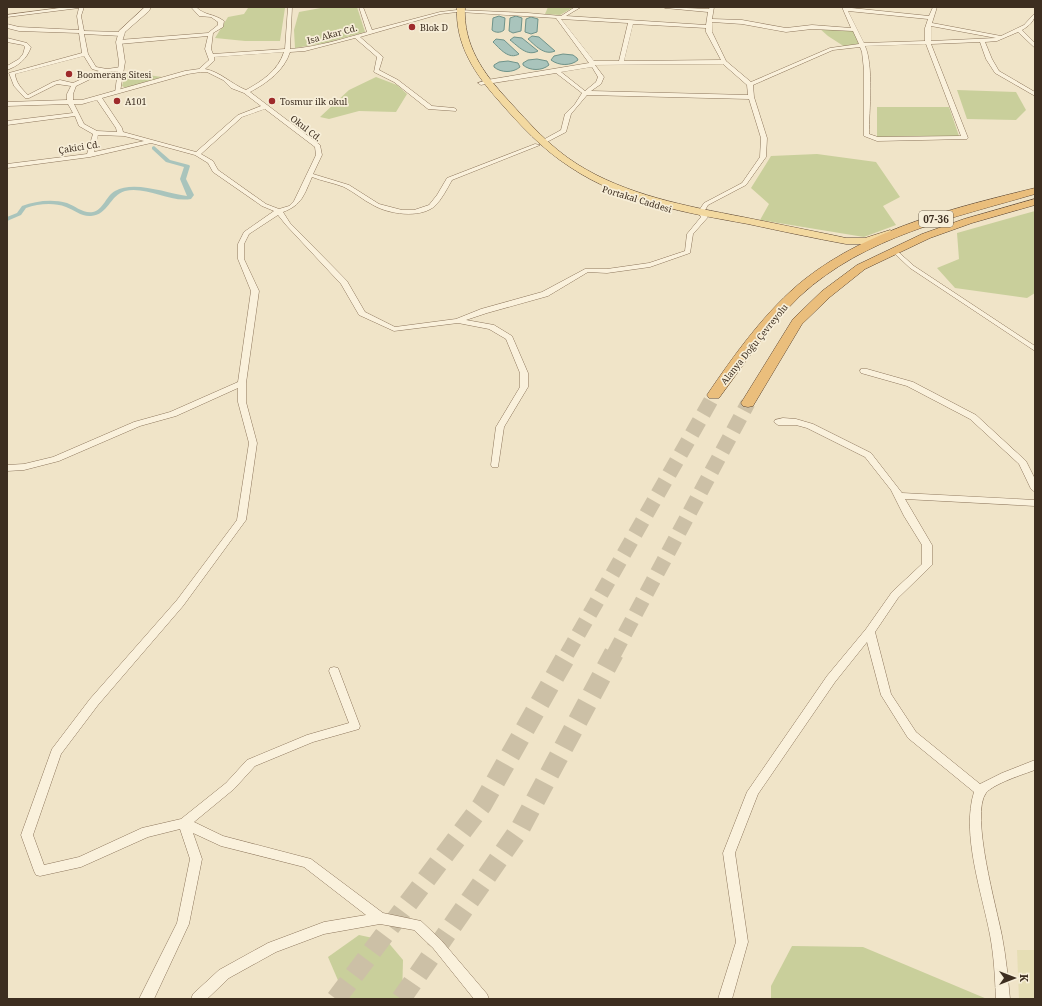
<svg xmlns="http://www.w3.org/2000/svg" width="1042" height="1006" font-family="'Noto Serif',serif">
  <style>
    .farmland { fill: #e6deb5 }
    .green { fill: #c9cf9b }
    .water { fill: #a9c4bc; stroke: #6f938a }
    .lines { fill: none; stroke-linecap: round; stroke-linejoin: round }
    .canal { fill: #a9c4bc; fill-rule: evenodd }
    .trunk-tunnel-far1 { stroke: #ccc0a6; stroke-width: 15; stroke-dasharray: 15 8; stroke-linecap: butt }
    .trunk-tunnel { stroke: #ccc0a6; stroke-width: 20; stroke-dasharray: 20 10; stroke-linecap: butt }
    .minor-casing { stroke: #8d765c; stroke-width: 1 }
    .tertiary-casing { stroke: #8d765c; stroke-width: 1 }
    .primary-casing { stroke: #5b4430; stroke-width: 1 }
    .trunk-casing { stroke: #5b4430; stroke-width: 1 }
    .minor { fill: #faf1dc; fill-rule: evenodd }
    .tertiary { fill: #faf1dc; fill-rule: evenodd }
    .primary { fill: #f3d9a0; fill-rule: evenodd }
    .trunk { fill: #eabe7c; fill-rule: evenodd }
    .poi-dot { fill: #9e2a2b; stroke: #f7eed8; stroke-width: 1.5 }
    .labels { text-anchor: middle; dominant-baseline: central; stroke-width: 3.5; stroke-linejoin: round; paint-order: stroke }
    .far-poi-label { font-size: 9px; fill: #3d2e20; stroke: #f7eed8; text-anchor: start }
    .far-street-label { font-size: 9px; fill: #3d2e20; stroke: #f7eed8 }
    .shield { fill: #f7eed8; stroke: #756857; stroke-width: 1 }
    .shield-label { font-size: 10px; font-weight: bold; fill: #3d2e20 }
  </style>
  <rect width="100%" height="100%" fill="#f0e4c8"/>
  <path class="farmland" d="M1017 950H1035V999H1019Z"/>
  <g class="green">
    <path d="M326 7H357L365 32 325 43 295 48 294 30 299 12Z"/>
    <path d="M548 7H574L560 15 545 14Z"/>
    <path d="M248 8H285L280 41H245L215 38 228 17 244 14Z"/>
    <path d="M819 28 853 30 860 45 845 47 828 36Z"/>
    <path d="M126 72 162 77 126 88 122 86Z"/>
    <path d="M376 77 397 85 407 94 396 112 359 111 329 119 320 117 349 90Z"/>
    <path d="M957 90 1016 92 1026 110 1016 120 967 119Z"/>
    <path d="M877 107H949L959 136 877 137Z"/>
    <path d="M817 154 876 162 900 197 883 206 896 225 864 237 760 220 769 204 751 188 771 156Z"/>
    <path d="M1035 211V293L1027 298 955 288 937 268 959 259 957 233Z"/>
    <path d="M359 935 387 941 403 960 402 999H346L328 957Z"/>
    <path d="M792 946 863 947 987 999H771V986Z"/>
  </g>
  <g class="water">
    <path d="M499 16 505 18 504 30C501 33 495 33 492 30L493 18Z"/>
    <path d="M516 16 522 18 521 31 513 33 509 31 510 18Z"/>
    <path d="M531 17 538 19 537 32 531 34 525 32 526 19Z"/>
    <path d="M532 36 539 37 555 51C544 56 535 45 528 39Z"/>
    <path d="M514 37 522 38 538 51C527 57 518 46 510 40Z"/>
    <path d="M496 39 504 40 519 54C509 60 500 49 493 42Z"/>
    <path d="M563 54 573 55 577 58 578 60C571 66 559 66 551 60L554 56Z"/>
    <path d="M537 59 547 61 549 65C542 71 530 71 523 65V63L528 60Z"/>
    <path d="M508 61 518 63 520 67C513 73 501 73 494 67V65L499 62Z"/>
  </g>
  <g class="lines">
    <path class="canal" d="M154 146 170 160 189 165 190 166 186 179 194 195 191 199C170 203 147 186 125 191 110 195 108 215 91 216 82 217 74 210 66 207 53 202 38 204 26 208L21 215 7 221V217L17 213 22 206C36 201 52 199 67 203 75 206 84 214 93 212 103 210 106 196 115 191 134 180 166 193 187 196L180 179 184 167 166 162 152 149V147Z"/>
    <g class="trunk-tunnel-far1">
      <path d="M567 654 714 395"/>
      <path d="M614 654 748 403"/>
    </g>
    <g class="trunk-tunnel">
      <path d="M336 999 482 805 568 653"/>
      <path d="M401 999 521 827 614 653"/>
    </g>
    <g class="minor-casing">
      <g id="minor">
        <path d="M67 7H84L81 16 84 31 122 32 125 34 122 36 84 34 88 54 96 67 107 69 121 67 124 69 121 71 105 72 76 86 73 94V100H82L185 71 199 69 209 60 205 49 208 36 119 44 116 42 119 40 208 33 218 25V22L211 17 199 16 191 7H196C205 16 213 13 224 21L223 27 213 33 211 49 213 54 285 49 288 7H292L290 49C317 47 342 39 367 32L359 7H363L372 30 440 12 457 10V12L440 14 360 37 383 57 379 70 398 80 432 106 454 108 456 109V111L428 109 394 82 374 72 377 57 355 38 305 51 290 52C284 71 267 83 250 92L320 145 322 155 313 174 349 185 379 204 402 210H414L429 205 437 195 447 178 535 144 540 145 452 180C447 189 442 199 435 206 420 219 388 214 373 205 363 200 354 192 344 187 334 183 322 181 312 177 304 195 302 205 283 212L290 223 347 281 365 312 395 327 456 319 481 309 542 292 585 269H607L649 263 685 251 687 234 701 217 698 212 704 203 742 183 760 157 761 138 749 99 587 95 571 114 566 132 545 143H541V141L561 130 565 114 575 104 582 93 556 73 487 84 484 82 487 80 589 63 556 18 460 12 458 11V10L528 13 561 16 575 7H581L566 16 706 25 708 12 665 8 663 7 709 9 710 7H714L712 19 742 20 786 28 812 25 851 28 842 7 929 16 933 7H937L932 23 1001 36 1024 25 1035 13C1035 21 1029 26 1022 30L1035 43V48L1018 32 997 41 985 42 992 59 999 71 1035 92V96L995 73 986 59 980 42 931 44 968 138 967 139 877 141 864 136V70L862 52 860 47 833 50 753 85 754 97 767 138 766 157 746 185 708 205 704 212 708 217 693 234 690 253 650 267 607 273 588 272 548 296 487 313 466 320 494 325 512 336 528 373V387L504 427 498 467H492L491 465 496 427 520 387V373L506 339 489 329 458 323 394 331 359 315 341 284 286 225 278 215 249 234 244 244V259L259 291 246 383V402L257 443 246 520 183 606 98 705 61 754 33 835 44 865 79 857 142 828 181 819 226 783 247 760 307 735 349 723 329 671 330 668 334 667 338 668 360 726 359 729 313 742 255 766 234 789 194 822 223 836 311 859 383 913 421 921 441 940 487 994 489 999H474L433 948 414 930 380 924 324 934 276 952 229 978 207 999H191L193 994 219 970 268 943 324 922 366 915 304 867 221 846 193 833 202 859 189 924 154 999H139L177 923 190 859 180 829 148 837 81 867 40 876 36 875 34 871 21 835 52 749 90 699 177 600 237 520 249 443 238 402V388L176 416 140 426 59 461 24 470 7 471V465L24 464 53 457 134 422 170 412 238 382 251 291 238 259V244L244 232 274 211 262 206 213 172 208 163 195 155 151 143 90 157 7 168V164L87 154 93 134 79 126 75 116 7 125V121L73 113 68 104 7 106V102L67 100V94L71 86 57 84 29 98H25L14 86 9 73 82 53 79 33 19 31 7 28V24L19 27 79 30 77 16 79 8 7 17V15ZM848 11 928 19 925 28V41L864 43ZM561 19 628 23 619 61H594ZM712 22 742 24 786 32 812 29 853 31 859 44 830 48 751 82 726 61 712 32ZM633 24 706 28V32L721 60 624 61ZM931 26 996 38 931 41ZM926 44 961 136 878 137 869 134C869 111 874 66 865 46ZM284 52C278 71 262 81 246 90 231 84 221 72 205 69L214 61V57ZM84 56 92 69 99 71 73 83 60 80 53 82 28 95C21 88 16 83 15 74ZM723 64 747 85 748 95 591 91 601 84 604 77 595 65ZM592 67 598 77 596 82 585 91 561 72ZM201 72H207L223 80 231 88 244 93 261 106 238 115 196 152 123 132 122 128 102 98 188 74ZM97 100 116 128 117 132 97 131 84 124 74 104H82ZM265 109 315 147 316 155 294 201 289 206 279 209 266 204 218 170 213 161 201 154 242 117ZM98 135 124 136 144 141 94 152Z"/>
        <path d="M7 38 27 43 31 47C27 59 18 66 7 70V66L19 59 23 54 25 47 23 45 7 42Z"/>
        <path d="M895 249 914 266 1035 346V351L910 268 893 252V250Z"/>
        <path d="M861 369H867L913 382 976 415 1026 461 1035 479V492L1031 489 1019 464 970 419 907 386 861 373 860 371Z"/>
        <path d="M783 418 796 419 813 424 871 453 902 493 1035 500V506L905 499 932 545V565L898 598 875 632 891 694 916 732 980 784 1002 773 1035 760V770C1024 774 993 784 986 793 970 814 997 909 1002 936 1006 957 1008 978 1010 999H996C995 978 994 956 990 935 982 893 961 834 974 792L908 738 881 695 867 642 835 682 758 794 735 853 748 942 732 999H718L736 942 723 853 747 792 827 676 866 629 892 592 922 564V545L904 516 891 490 865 457 807 428 796 425H778L774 422 775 420Z"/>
      </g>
    </g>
    <g class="tertiary-casing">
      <g id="tertiary">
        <path d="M145 7H151L149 11 125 32 122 42 125 62 120 92 115 93 119 62 116 42 119 31Z"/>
        <path d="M487 80 489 81V83L481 85 478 83Z"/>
      </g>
    </g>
    <g class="primary-casing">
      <path id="primary" d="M457 7H465C463 45 483 73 508 100 529 123 550 147 577 164 626 195 686 206 743 217 773 223 802 229 832 235L846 238H865L890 230 895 233 894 235 866 244H846C813 238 781 231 748 224 687 213 622 202 570 167 542 149 520 125 499 101 475 74 455 45 457 7Z"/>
    </g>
    <g class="trunk-casing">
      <g id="trunk">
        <path d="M1035 188V194C953 218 865 236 800 296 769 326 745 363 719 398H709L707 395C734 355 767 309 805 279 870 228 957 207 1035 188Z"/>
        <path d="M1035 199V205L972 223 930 238 865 269 830 297 802 324 753 406 748 407 743 406 741 403 793 319 822 291 857 265 922 234 964 219Z"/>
      </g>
    </g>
    <use href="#minor" class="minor"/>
    <use href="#tertiary" class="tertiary"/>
    <use href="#primary" class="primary"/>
    <use href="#trunk" class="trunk"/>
  </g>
  <g class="poi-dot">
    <circle cx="412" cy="27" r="4"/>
    <circle cx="69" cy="74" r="4"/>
    <circle cx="117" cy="101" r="4"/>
    <circle cx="272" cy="101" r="4"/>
  </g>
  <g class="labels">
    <g class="far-poi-label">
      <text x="420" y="27">Blok D</text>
      <text x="77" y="74">Boomerang Sitesi</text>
      <text x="125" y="101">A101</text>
      <text x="280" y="101">Tosmur ilk okul</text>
    </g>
    <g class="far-street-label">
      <text transform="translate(332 34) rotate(-15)">Isa Akar Cd.</text>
      <text transform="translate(306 128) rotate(38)">Okul Cd.</text>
      <text transform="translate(79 147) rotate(-9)">Çakici Cd.</text>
      <text transform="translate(637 199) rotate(17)">Portakal Caddesi</text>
      <text transform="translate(754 344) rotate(-51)">Alanya Doğu Çevreyolu</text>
    </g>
    <rect class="shield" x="919" y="211" width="34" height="16" rx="3"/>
    <g class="shield-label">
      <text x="936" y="219">07-36</text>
    </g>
  </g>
  <rect width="1042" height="1006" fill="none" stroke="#3d2e20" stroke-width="16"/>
  <g transform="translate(1014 978) rotate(90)" stroke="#f7eed8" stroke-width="3" paint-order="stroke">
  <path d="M0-3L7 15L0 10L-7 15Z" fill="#3d2e20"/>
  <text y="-6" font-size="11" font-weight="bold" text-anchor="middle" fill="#3d2e20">K</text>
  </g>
</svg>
